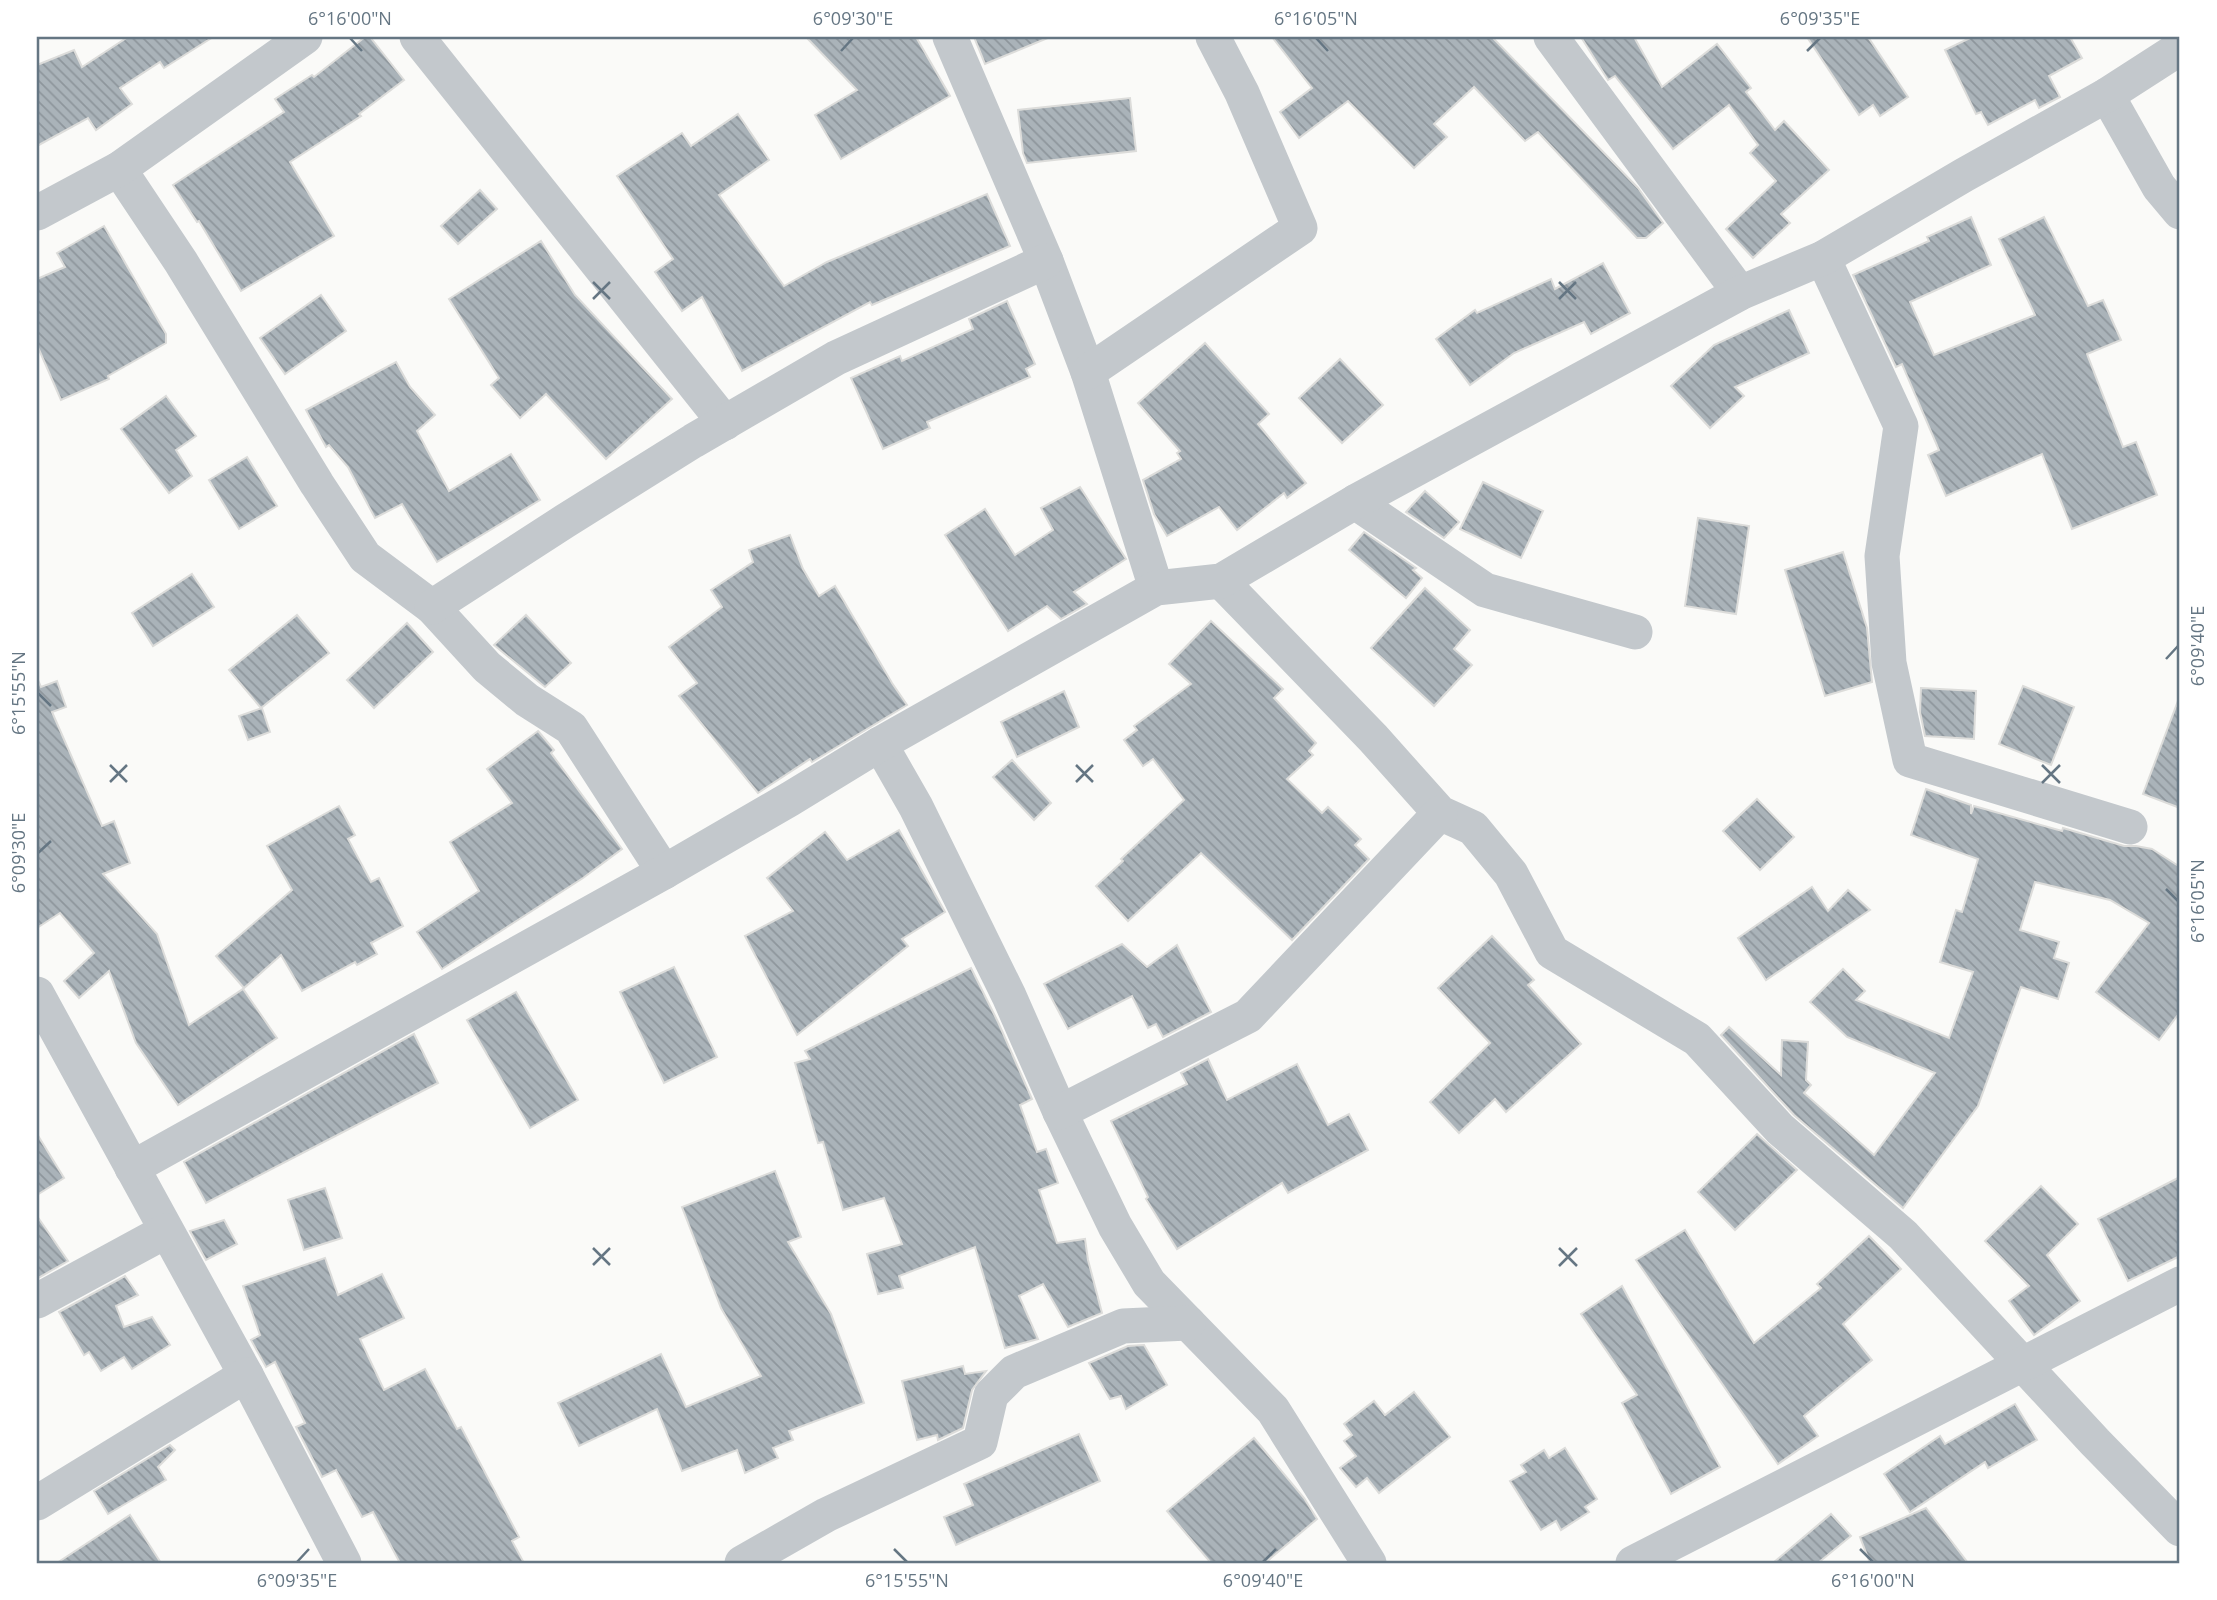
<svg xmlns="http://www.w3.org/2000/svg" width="2217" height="1600" font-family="'Open Sans',sans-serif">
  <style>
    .building { fill: url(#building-back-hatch); stroke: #dcdcda; stroke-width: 2 }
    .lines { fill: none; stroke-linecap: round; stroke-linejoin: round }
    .minor { stroke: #c3c8cc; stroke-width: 35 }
    .ticks { fill: none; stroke: #657683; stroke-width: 2.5 }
    .neatline { fill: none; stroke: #657683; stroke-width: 2.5 }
    .ticks-label { font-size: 18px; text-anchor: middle; fill: #657683 }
  </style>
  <defs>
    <pattern id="building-back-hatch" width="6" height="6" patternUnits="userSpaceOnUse" patternTransform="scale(1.75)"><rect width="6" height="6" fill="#aab3b9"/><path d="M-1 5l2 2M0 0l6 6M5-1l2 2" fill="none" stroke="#8e969c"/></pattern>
  </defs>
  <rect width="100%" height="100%" fill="#fafaf8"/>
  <g class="building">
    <path d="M128 37H213L164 68 160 62 120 88 132 104 96 130 88 118 37 146V65L74 50 82 67Z"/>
    <path d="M365 37H370L404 80 359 114 361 116 290 162 334 236 241 291 199 221 197 222 173 185 284 112 275 99 312 75 314 77Z"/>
    <path d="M806 37H916L950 96 841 159 815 115 857 90Z"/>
    <path d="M974 37H1050L985 64Z"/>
    <path d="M1272 37H1492L1638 188 1663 223 1646 238H1637L1538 132 1525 141 1474 87 1434 124 1447 137 1414 168 1348 101 1299 138 1280 112 1312 88Z"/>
    <path d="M1581 37H1634L1662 87 1717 44 1751 88 1746 92 1775 130 1784 121 1829 170 1781 214 1790 223 1753 258 1726 229 1776 181 1750 153 1758 145 1729 105 1673 149 1615 76 1608 80Z"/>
    <path d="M1807 37H1868L1908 97 1880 116 1873 105 1859 115Z"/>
    <path d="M1972 37H2070L2082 58 2049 76 2060 97 2039 108 2035 100 1988 125 1981 112 1976 114 1945 50Z"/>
    <path d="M1130 98 1136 151 1027 163 1023 153 1018 110Z"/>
    <path d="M738 114 769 160 719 195 784 286 827 262 987 194 1010 246 872 305 870 302 742 371 702 297 682 311 655 272 673 259 617 176 682 133 691 146Z"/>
    <path d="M480 190 497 209 458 244 441 226Z"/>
    <path d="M1971 217 1991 265 1910 302 1934 355 2035 315 1999 239 2044 217 2088 306 2103 300 2121 340 2087 354 2123 447 2136 442 2157 495 2072 529 2042 454 1946 496 1928 455 1939 450 1902 364 1896 367 1853 275 1929 241 1927 237Z"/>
    <path d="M104 226 166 334V343L108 376 109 379 61 400 37 345V279L65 267 57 253Z"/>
    <path d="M541 241 575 295 672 399 606 459 546 394 520 418 491 385 499 378 449 299Z"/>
    <path d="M1603 263 1630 313 1591 334 1584 322 1514 353 1470 385 1436 339 1475 310 1477 313 1551 279 1555 289Z"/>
    <path d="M321 295 346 331 285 374 260 338Z"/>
    <path d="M1007 301 1035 364 1026 369 1030 377 927 422 930 428 883 449 851 378 900 356 902 361 973 329 969 319Z"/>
    <path d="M1789 310 1809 353 1735 387 1744 396 1710 428 1671 386 1714 345Z"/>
    <path d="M1205 343 1269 414 1258 424 1306 483 1287 498 1284 493 1237 530 1219 507 1167 536 1154 514 1143 480 1181 459 1177 453 1180 451 1138 403Z"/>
    <path d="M1340 359 1383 405 1342 443 1299 398Z"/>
    <path d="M396 362 410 387 435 415 417 431 449 491 511 454 540 500 437 562 402 504 375 518 348 467 329 445 326 447 306 410Z"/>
    <path d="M166 396 196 436 176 450 192 476 169 493 121 429Z"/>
    <path d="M247 457 277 506 239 529 209 480Z"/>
    <path d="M1483 482 1543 511 1521 558 1460 529Z"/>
    <path d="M1080 487 1126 559 1074 592 1087 604 1061 619 1047 606 1008 631 945 535 985 509 1015 555 1053 530 1041 508Z"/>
    <path d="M1425 491 1459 522 1444 538 1406 512Z"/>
    <path d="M1698 518 1749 526 1736 614 1685 606Z"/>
    <path d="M1364 532 1416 568 1413 570 1422 578 1406 598 1349 550Z"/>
    <path d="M790 535 803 569 819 596 835 586 892 683 907 705 812 762 810 759 758 793 679 696 697 683 669 647 722 607 711 590 753 562 749 550Z"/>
    <path d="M1843 552 1867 628 1872 682 1825 696 1785 570Z"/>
    <path d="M192 574 214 607 153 646 132 613Z"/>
    <path d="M1425 588 1470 630 1454 649 1472 665 1434 706 1371 648Z"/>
    <path d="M297 615 329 653 261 708 229 670Z"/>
    <path d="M526 615 571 663 545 687 494 645Z"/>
    <path d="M1211 621 1283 689 1274 698 1316 743 1309 751 1313 755 1287 779 1322 813 1328 807 1361 839 1355 845 1369 859 1292 940 1201 853 1128 921 1096 886 1123 861 1121 859 1184 800 1153 759 1143 766 1124 740 1137 730 1134 726 1191 684 1169 664Z"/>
    <path d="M407 623 433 652 374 708 347 680Z"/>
    <path d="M37 678 41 687 57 681 66 707 52 712 102 826 114 821 130 863 103 874 157 934 189 1025 243 989 277 1038 178 1105 136 1043 109 971 79 998 64 981 94 953 60 913 37 928Z"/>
    <path d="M2023 686 2074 707 2051 765 1999 744Z"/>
    <path d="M1921 688 1976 691 1974 739 1925 736 1920 712Z"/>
    <path d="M1064 691 1079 727 1017 757 1001 722Z"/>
    <path d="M2178 701 2180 702V808L2143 794Z"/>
    <path d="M262 708 270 732 248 740 239 716Z"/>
    <path d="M538 731 554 750 551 753 622 849 583 878 442 969 417 932 479 891 450 842 512 803 487 769Z"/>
    <path d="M1012 760 1051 803 1034 820 993 777Z"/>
    <path d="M1926 789 1971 805V814L1974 806 2062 831 2063 828 2124 846H2136L2152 849 2180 867V1012L2159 1040 2096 992 2149 923 2110 900 2035 882 2020 930 2059 942 2054 958 2069 963 2058 999 2021 987 1978 1106 1903 1208 1794 1115 1721 1035 1729 1027 1781 1075 1782 1040 1808 1042 1806 1080 1811 1085 1804 1093 1874 1155 1935 1073 1847 1037 1810 1002 1843 969 1865 991 1856 1000 1949 1038 1973 972 1940 962 1956 910 1962 912 1978 859 1911 835Z"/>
    <path d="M1757 799 1794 837 1760 870 1723 831Z"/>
    <path d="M339 806 355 835 348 839 371 882 379 878 403 926 371 943 377 954 357 965 355 962 302 991 281 955 244 988 216 956 292 890 267 846Z"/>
    <path d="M899 830 945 912 902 939 908 946 797 1035 745 936 793 911 767 878 825 832 847 860Z"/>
    <path d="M1812 887 1828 911 1848 890 1870 910 1766 980 1738 938Z"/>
    <path d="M1492 936 1534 980 1528 985 1581 1044 1506 1112 1495 1099 1459 1133 1430 1102 1490 1043 1438 988Z"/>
    <path d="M1122 944 1147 967 1177 945 1211 1012 1163 1037 1156 1024 1148 1028 1132 996 1068 1029 1044 984Z"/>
    <path d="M674 967 717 1057 664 1083 620 992Z"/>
    <path d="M971 968 998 1022 1032 1099 1020 1105 1037 1152 1046 1149 1058 1183 1039 1190 1057 1243 1085 1239 1088 1260 1102 1313 1068 1327 1043 1284 1019 1296 1038 1339 1005 1348 975 1247 899 1276 903 1288 878 1294 867 1254 902 1244 884 1198 843 1210 823 1142 818 1143 795 1063 810 1059 805 1051Z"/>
    <path d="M516 992 578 1100 530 1128 467 1020Z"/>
    <path d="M414 1034 438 1083 206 1203 184 1162Z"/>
    <path d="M1208 1059 1227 1100 1297 1064 1328 1125 1349 1114 1368 1150 1288 1193 1282 1183 1177 1249 1146 1199 1148 1197 1111 1121 1187 1084 1181 1073Z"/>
    <path d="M37 1134 64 1178 37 1195Z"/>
    <path d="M1757 1134 1797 1170 1735 1230 1698 1192Z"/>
    <path d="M775 1171 801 1237 788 1242 831 1314 864 1403 789 1431 793 1440 773 1448 778 1458 745 1473 737 1450 682 1471 657 1409 579 1446 558 1403 661 1354 686 1407 761 1376 721 1308 682 1207Z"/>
    <path d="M2180 1177V1256L2128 1281 2098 1219Z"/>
    <path d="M2041 1186 2078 1224 2047 1255 2080 1301 2034 1335 2009 1301 2029 1286 1985 1241Z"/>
    <path d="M325 1188 342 1238 304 1250 288 1200Z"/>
    <path d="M37 1216 68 1261 38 1278 37 1276Z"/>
    <path d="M224 1220 237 1244 206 1260 190 1231Z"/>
    <path d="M1685 1230 1754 1343 1821 1288 1817 1284 1869 1236 1901 1269 1843 1324 1872 1360 1804 1416 1818 1436 1778 1464 1636 1260Z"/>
    <path d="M325 1258 338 1295 382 1274 404 1318 360 1339 384 1390 425 1369 457 1429 461 1427 519 1537 512 1541 524 1563H400L373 1512 362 1517 336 1470 322 1477 296 1427 305 1423 275 1362 266 1367 251 1340 260 1335 243 1286Z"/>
    <path d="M125 1276 138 1295 116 1306 124 1327 152 1317 170 1345 132 1369 124 1357 101 1371 89 1352 84 1355 59 1312Z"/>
    <path d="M1622 1286 1720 1467 1671 1494 1622 1403 1637 1395 1581 1314Z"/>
    <path d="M1144 1345 1167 1385 1126 1409 1121 1396 1110 1399 1089 1363 1128 1346Z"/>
    <path d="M963 1366 965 1374 986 1371 972 1390 963 1428 938 1440 937 1435 917 1440 902 1381Z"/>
    <path d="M1414 1392 1450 1437 1379 1493 1367 1478 1356 1487 1340 1468 1356 1456 1344 1441 1352 1435 1344 1424 1374 1401 1385 1415Z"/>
    <path d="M2015 1404 2037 1440 1988 1468 1985 1462 1910 1512 1884 1474 1940 1436 1945 1444Z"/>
    <path d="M1079 1434 1100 1481 956 1545 944 1517 973 1505 964 1484Z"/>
    <path d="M1254 1438 1304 1498 1317 1519 1265 1563H1211L1167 1511Z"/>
    <path d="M170 1445 175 1450 158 1467 166 1480 108 1514 94 1491Z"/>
    <path d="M1565 1448 1597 1499 1585 1507 1589 1512 1561 1530 1556 1521 1541 1530 1510 1481 1526 1472 1521 1465 1544 1450 1549 1458Z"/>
    <path d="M1926 1508 1968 1563H1870L1860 1537Z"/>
    <path d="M1831 1514 1851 1536 1818 1563H1773Z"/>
    <path d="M130 1515 161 1563H57Z"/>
  </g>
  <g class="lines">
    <g class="minor">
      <path d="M417 37 725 423"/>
      <path d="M950 37 1046 261 1088 372 1156 588"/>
      <path d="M1551 37 1740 293"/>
      <path d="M2107 95 2159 187 2180 212"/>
      <path d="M119 169 181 262 317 484 365 557 432 607 487 667 527 700 571 728 664 872"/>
      <path d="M37 213 119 169 305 37"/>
      <path d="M1823 258 1901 426 1882 556 1889 663 1910 760 2130 827"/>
      <path d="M1088 372 1300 228 1242 93 1213 37"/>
      <path d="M1355 502 1485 590 1635 632"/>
      <path d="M1221 581 1373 738 1440 813 1473 828 1511 874 1552 952 1697 1039 1780 1129 1903 1235 2095 1442 2180 1529"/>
      <path d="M432 607 565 521 693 441 836 358 1046 261"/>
      <path d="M880 744 916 807 1009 996 1060 1112 1115 1226 1149 1283 1273 1410 1369 1563"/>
      <path d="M37 994 246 1375 344 1563"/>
      <path d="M1060 1112 1248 1016 1440 813"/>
      <path d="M132 1168 664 872 790 799 880 744 1156 588 1221 581 1355 502 1740 293 1823 258 1964 175 2107 95 2180 48"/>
      <path d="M37 1301 166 1231"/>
      <path d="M37 1503 246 1375"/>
      <path d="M742 1563 826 1515 980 1442 991 1395 1014 1372 1123 1326 1188 1323"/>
      <path d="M1633 1563 2180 1284"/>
    </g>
  </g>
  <path class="ticks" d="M350 38 362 51M1316 38 1328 51M841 51 853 38M1807 51 1820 38M593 282 610 299M1559 282 1576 299M593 299 610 282M1559 299 1576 282M2166 659 2178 646M38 693 51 706M110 765 127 782M1076 765 1093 782M2042 765 2060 783M110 782 127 765M1076 782 1093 765M2042 783 2060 765M38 853 51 841M2166 889 2178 901M593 1248 610 1265M1559 1248 1577 1266M593 1265 610 1248M1559 1266 1577 1248M894 1549 907 1562M1860 1549 1873 1562M297 1562 309 1549M1263 1562 1276 1549"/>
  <rect width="2217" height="1600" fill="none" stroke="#ffffff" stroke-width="77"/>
  <rect x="38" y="38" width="2140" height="1524" class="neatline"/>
  <g class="ticks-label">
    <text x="350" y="25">6°16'00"N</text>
    <text x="853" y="25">6°09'30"E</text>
    <text x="1316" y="25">6°16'05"N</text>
    <text x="1820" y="25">6°09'35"E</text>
    <text transform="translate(2198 646) rotate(-90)" y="6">6°09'40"E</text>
    <text transform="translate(19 693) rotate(-90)" y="6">6°15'55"N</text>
    <text transform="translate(19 853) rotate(-90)" y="6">6°09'30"E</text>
    <text transform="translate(2198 901) rotate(-90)" y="6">6°16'05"N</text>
    <text x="297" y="1587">6°09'35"E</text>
    <text x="907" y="1587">6°15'55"N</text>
    <text x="1263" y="1587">6°09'40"E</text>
    <text x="1873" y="1587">6°16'00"N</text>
  </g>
</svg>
